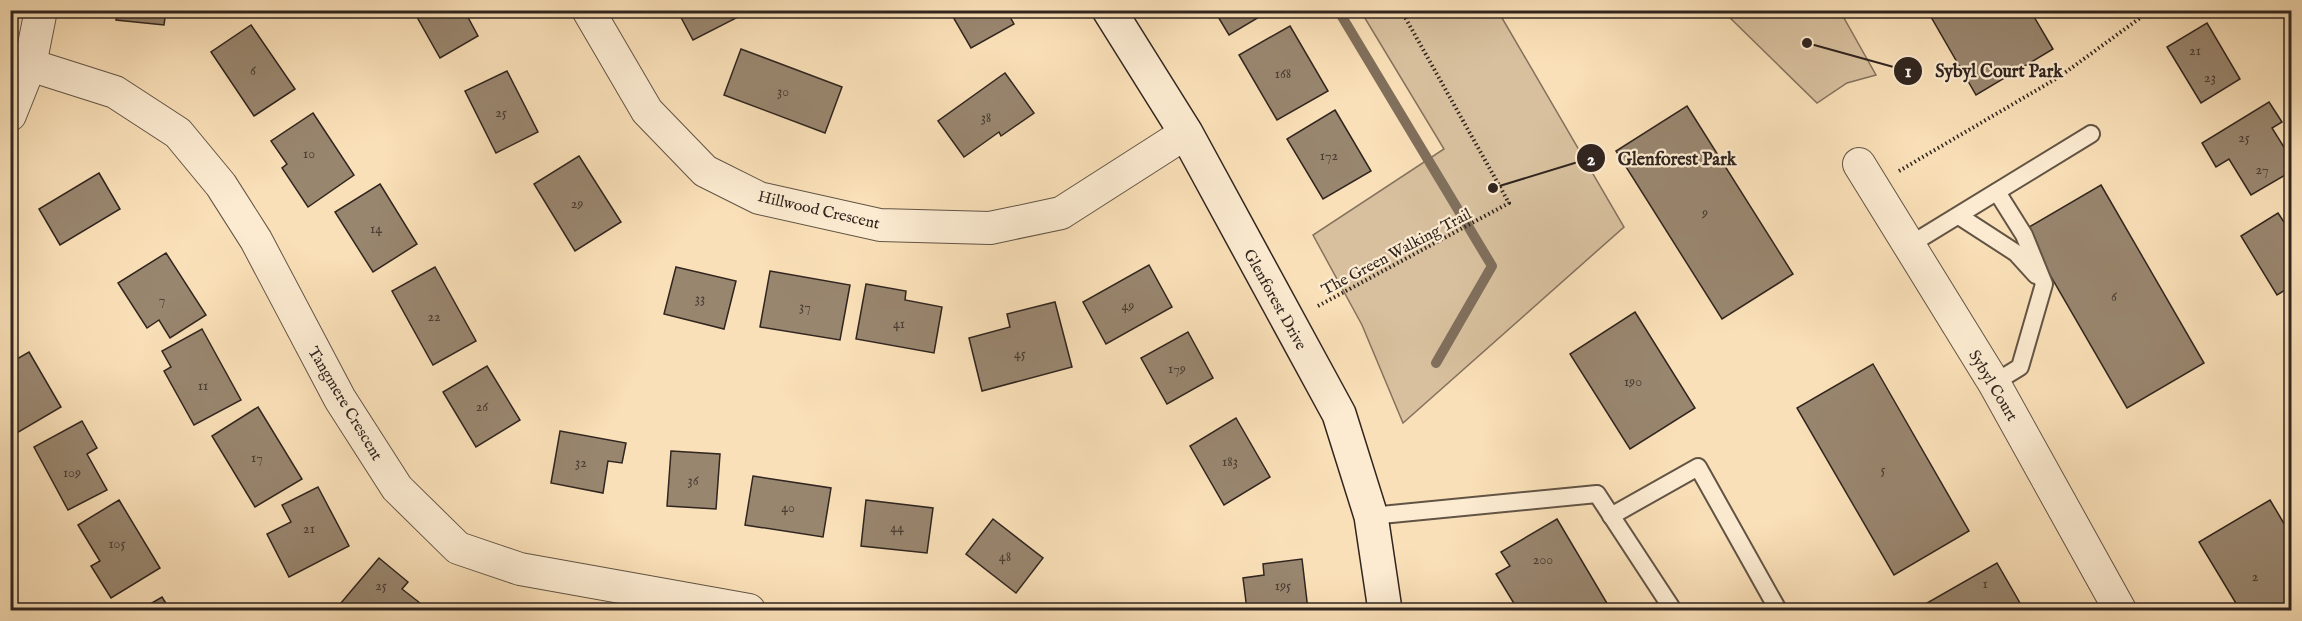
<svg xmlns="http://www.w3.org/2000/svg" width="2302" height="621" viewBox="0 0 2302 621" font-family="'IM FELL English',serif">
<rect width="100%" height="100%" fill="#fae0b8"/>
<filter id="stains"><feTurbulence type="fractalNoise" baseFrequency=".00333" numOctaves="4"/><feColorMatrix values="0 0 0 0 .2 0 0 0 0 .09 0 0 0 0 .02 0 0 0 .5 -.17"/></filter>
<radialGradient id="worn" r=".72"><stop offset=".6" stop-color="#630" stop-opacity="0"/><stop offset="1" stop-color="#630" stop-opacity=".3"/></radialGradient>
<!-- green -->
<g fill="#d8c09e" stroke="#84725e" stroke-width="1.5">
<path d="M 1360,10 L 1498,11 L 1624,227 L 1403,423 L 1362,325 L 1313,235 L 1444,149 Z"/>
<path d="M 1723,11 L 1840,11 L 1876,75 L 1847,83 L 1817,103 Z"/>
</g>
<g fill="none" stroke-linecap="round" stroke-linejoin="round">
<!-- stream -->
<path stroke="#806f5c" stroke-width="10" d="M 1338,10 L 1492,266 L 1436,363"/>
</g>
<!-- building -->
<g fill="#99866f" stroke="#30251f" stroke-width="1.5">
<path d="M 117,10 L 166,10 L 164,25 L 116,20 Z"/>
<path d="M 413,10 L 464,10 L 478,36 L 440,58 Z"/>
<path d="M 677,10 L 742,10 L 744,14 L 693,40 Z"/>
<path d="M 949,10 L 1006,10 L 1014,24 L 971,48 Z"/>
<path d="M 1214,10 L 1271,10 L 1229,35 Z"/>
<path d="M 1927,10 L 2030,10 L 2053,49 L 1976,95 Z"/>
<path d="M 2207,23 L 2240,79 L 2201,103 L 2167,47 Z"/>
<path d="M 251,25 L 295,89 L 254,116 L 211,52 Z"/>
<path d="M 1290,26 L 1328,91 L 1277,120 L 1239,55 Z"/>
<path d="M 741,49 L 842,87 L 825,133 L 724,95 Z"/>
<path d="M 507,71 L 538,132 L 496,153 L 465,91 Z"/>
<path d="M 1005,73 L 1034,113 L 1001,136 L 999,132 L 964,157 L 938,121 Z"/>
<path d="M 2269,102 L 2282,122 L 2272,128 L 2292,160 L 2292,171 L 2251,195 L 2229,159 L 2216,167 L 2202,143 Z"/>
<path d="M 1687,106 L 1793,274 L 1722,319 L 1616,151 Z"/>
<path d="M 1335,110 L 1371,171 L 1323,199 L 1287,139 Z"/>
<path d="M 313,113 L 354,175 L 308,207 L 282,168 L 287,164 L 271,141 Z"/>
<path d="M 579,156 L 621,222 L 575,251 L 534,184 Z"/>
<path d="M 99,173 L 120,209 L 60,245 L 39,209 Z"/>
<path d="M 380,184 L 417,244 L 373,272 L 335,212 Z"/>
<path d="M 2101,185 L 2204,363 L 2127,408 L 2024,230 Z"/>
<path d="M 2278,213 L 2292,234 L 2292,286 L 2277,295 L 2241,236 Z"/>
<path d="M 166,253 L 206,315 L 170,338 L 159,320 L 147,328 L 118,283 Z"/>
<path d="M 1149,265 L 1172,307 L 1106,344 L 1083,302 Z"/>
<path d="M 435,267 L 476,341 L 433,365 L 392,291 Z"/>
<path d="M 676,267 L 736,281 L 724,329 L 664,314 Z"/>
<path d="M 770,271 L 850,285 L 840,340 L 760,327 Z"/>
<path d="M 866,284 L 906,291 L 905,300 L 942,307 L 934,353 L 856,339 Z"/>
<path d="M 1055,302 L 1072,367 L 982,391 L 969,338 L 1010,327 L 1007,314 Z"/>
<path d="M 1635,312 L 1695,408 L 1630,449 L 1570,354 Z"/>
<path d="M 202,329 L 241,400 L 194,425 L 164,371 L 171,367 L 162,351 Z"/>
<path d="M 1188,332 L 1213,378 L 1167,404 L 1141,358 Z"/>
<path d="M 29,352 L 61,407 L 10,437 L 10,363 Z"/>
<path d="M 1873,364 L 1969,531 L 1894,575 L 1797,408 Z"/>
<path d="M 487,366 L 520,420 L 476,447 L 443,392 Z"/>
<path d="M 258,407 L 302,479 L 255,507 L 212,436 Z"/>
<path d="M 1236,418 L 1270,477 L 1224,505 L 1190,446 Z"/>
<path d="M 82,421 L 97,448 L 87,454 L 107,490 L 68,510 L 34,447 Z"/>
<path d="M 560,431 L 626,443 L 622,463 L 608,461 L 603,493 L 551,483 Z"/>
<path d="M 671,451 L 720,454 L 716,509 L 667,506 Z"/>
<path d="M 753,476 L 831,488 L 823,537 L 745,525 Z"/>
<path d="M 318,487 L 349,546 L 289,577 L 267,534 L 291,522 L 282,505 Z"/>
<path d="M 119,500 L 160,568 L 111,598 L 91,566 L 100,561 L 78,525 Z"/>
<path d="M 866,500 L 933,508 L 927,553 L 861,546 Z"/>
<path d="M 2270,500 L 2292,537 L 2292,610 L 2240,610 L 2199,542 Z"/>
<path d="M 993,519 L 1043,558 L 1016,593 L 966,554 Z"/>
<path d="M 1557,519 L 1611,610 L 1518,610 L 1496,574 L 1510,566 L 1501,552 Z"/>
<path d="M 379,558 L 408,582 L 402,589 L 420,603 L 414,610 L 335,610 Z"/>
<path d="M 1302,559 L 1308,610 L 1247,610 L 1243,578 L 1264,575 L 1263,564 Z"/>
<path d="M 1997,563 L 2024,610 L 1931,610 L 1927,603 Z"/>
<path d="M 162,597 L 170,610 L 140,610 Z"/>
</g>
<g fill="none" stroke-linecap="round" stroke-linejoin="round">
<defs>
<g id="lane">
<path d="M 1959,216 L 2016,253 L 2036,275"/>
<path d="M 1908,246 L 2091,134"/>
<path d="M 1994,383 L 2020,367 L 2044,284 L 2024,235 L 1997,192"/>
<path d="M 1371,516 L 1597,494 L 1673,610"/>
<path d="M 1611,516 L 1698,467 L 1777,608"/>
</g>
<g id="street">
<path d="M 588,10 L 647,111 L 705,171 L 759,198 L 880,225 L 990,228 L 1061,213 L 1186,133"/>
<path d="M 30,65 L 115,92 L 178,133 L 221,185 L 256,240 L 340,399 L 397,488 L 458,548 L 520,569 L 749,610"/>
<path d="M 10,115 L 30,65 L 41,10"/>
<path d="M 1859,164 L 1994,383 L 2120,610"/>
</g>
<path id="secondary" d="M 1109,10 L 1186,133 L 1339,414 L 1371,516 L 1385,610"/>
</defs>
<!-- lane casing -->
<use href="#lane" stroke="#625445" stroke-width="20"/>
<!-- street casing -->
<use href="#street" stroke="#625445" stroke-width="34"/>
<!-- secondary casing -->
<use href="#secondary" stroke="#30251f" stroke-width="36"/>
<!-- path -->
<g stroke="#30251f" stroke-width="4" stroke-dasharray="1.5 3" stroke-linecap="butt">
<path d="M 1899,171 L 2059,77 L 2151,10"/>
<path d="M 1318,306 L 1509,203 L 1401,10"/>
</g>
<!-- lane -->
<use href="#lane" stroke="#fcebd1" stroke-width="16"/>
<!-- street -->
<use href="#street" stroke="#fcebd1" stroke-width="32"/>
<!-- secondary -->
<use href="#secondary" stroke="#fcebd1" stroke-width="33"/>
</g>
<g text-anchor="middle" stroke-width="4.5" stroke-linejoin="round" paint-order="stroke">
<!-- number labels -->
<g font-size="14" fill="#4a3d33">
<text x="2195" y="55">21</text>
<text x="253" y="75">6</text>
<text x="1283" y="78">168</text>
<text x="2210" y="82">23</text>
<text x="783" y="96">30</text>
<text x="501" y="117">25</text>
<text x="986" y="122">38</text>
<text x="2244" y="142">25</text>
<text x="309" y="158">10</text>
<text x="1329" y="160">172</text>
<text x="2262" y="174">27</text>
<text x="577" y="208">29</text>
<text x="1705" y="217">9</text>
<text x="376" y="233">14</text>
<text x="2114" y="301">6</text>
<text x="700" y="303">33</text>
<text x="162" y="304">7</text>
<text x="1128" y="310">49</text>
<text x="805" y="311">37</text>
<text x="434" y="321">22</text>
<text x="899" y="328">41</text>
<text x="1020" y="358">45</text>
<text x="1177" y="373">179</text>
<text x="1633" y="386">190</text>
<text x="203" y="390">11</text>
<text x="482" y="411">26</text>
<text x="257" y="462">17</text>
<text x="1230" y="466">183</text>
<text x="581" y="467">32</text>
<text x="1883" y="474">5</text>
<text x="72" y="477">109</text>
<text x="693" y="485">36</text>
<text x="788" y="512">40</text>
<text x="897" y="532">44</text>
<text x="309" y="533">21</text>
<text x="117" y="548">105</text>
<text x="1005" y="561">48</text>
<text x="1543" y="564">200</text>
<text x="2255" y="581">2</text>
<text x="1985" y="588">1</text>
<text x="381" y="590">25</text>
<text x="1283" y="590">195</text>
</g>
<!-- street labels -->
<g font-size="16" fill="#30251f" stroke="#fcebd1">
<text transform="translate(819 209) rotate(13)" y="6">Hillwood Crescent</text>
<text transform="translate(1396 251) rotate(-28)" y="6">The Green Walking Trail</text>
<text transform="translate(1276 299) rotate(61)" y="6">Glenforest Drive</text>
<text transform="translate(1994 385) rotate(59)" y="6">Sybyl Court</text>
<text transform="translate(346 403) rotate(59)" y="6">Tangmere Crescent</text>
</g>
</g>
<!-- callouts -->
<path fill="none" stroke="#30251f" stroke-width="2" d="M1807 43L1908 71M1493 188L1591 158"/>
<g fill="#30251f" stroke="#fcebd1" stroke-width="2">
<circle cx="1807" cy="43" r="6"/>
<circle cx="1493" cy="188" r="6"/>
<circle cx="1908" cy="71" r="15"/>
<circle cx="1591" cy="158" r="15"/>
</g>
<g font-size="18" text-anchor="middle" font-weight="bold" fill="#fff">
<text x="1908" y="77">1</text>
<text x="1591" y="165">2</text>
</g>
<g font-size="18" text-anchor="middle" font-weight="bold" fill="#30251f" stroke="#fcebd1" stroke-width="4.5" stroke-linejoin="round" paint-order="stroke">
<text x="1999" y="77">Sybyl Court Park</text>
<text x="1677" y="165">Glenforest Park</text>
</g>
<!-- margin -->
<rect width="2302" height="621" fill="none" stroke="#fae0b8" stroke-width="36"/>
<rect x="12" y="12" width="2278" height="597" fill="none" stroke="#30251f" stroke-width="3"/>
<rect x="18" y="18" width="2266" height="585" fill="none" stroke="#30251f" stroke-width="1.5"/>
<rect width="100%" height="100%" filter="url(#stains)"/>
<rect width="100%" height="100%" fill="url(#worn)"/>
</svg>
